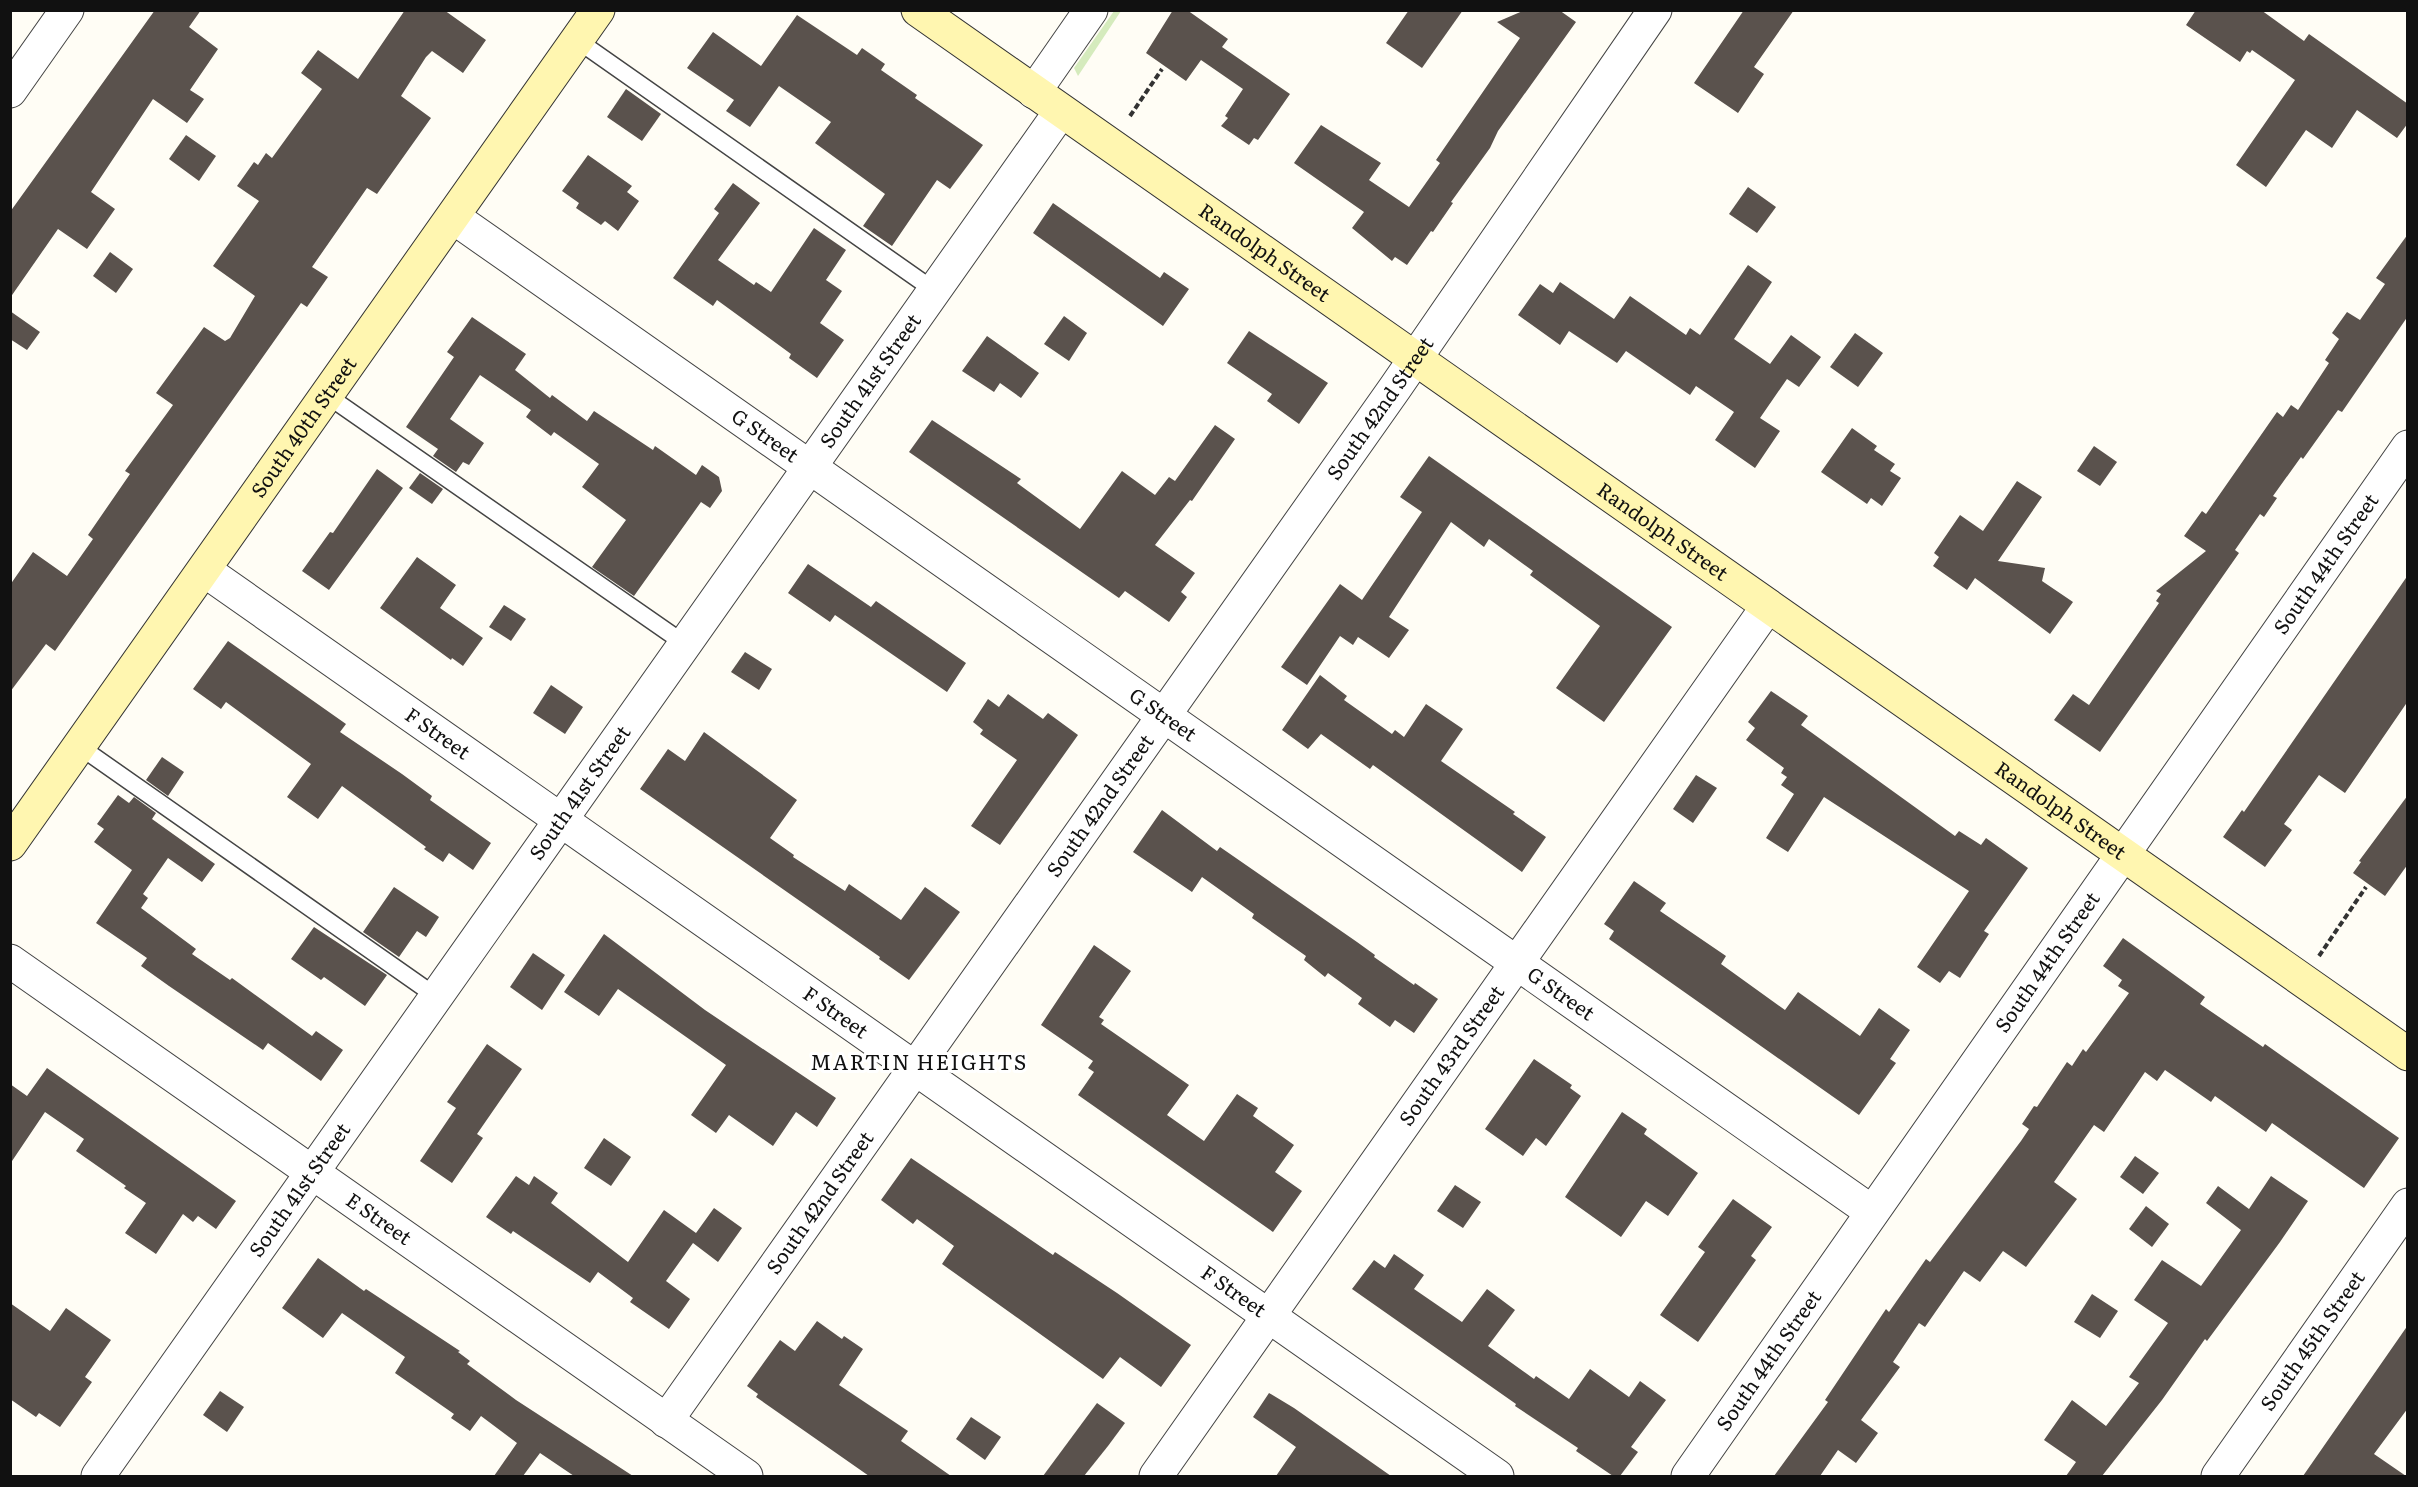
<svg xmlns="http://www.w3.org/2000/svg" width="2418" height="1487" viewBox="0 0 2418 1487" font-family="Literata,serif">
<rect width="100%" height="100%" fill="#fffdf5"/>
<!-- green -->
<path fill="#d5ebbd" d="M 1114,11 L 1121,11 L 1078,76 L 1074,68 Z"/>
<!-- building -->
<g fill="#5a524d">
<path d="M 155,10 L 201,10 L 189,27 L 218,49 L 190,90 L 204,99 L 187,123 L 153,99 L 91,192 L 115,209 L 87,249 L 58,229 L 10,298 L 10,212 Z"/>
<path d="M 405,10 L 444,10 L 486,40 L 463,73 L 432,51 L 426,57 L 401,96 L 431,118 L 377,194 L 367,188 L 312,267 L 328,277 L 307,307 L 301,303 L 55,651 L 46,644 L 10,692 L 10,585 L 33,552 L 67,576 L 93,539 L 88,535 L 130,474 L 125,471 L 173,405 L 156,393 L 204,327 L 225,341 L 230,338 L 255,296 L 213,266 L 259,201 L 237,186 L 254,162 L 258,165 L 266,153 L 272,158 L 322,89 L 301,73 L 318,50 L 358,79 Z"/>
<path d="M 1173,10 L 1187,10 L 1228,39 L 1222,47 L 1290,94 L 1258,140 L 1254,138 L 1249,145 L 1221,126 L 1228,118 L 1225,116 L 1243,89 L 1201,60 L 1186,81 L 1146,53 Z"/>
<path d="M 1409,10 L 1463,10 L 1422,68 L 1386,43 Z"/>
<path d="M 1525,10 L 1559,10 L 1576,22 L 1498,131 L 1490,148 L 1451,202 L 1453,203 L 1433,232 L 1431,231 L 1407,265 L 1395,257 L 1392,261 L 1352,228 L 1364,212 L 1294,163 L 1321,125 L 1381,163 L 1369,180 L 1409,207 L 1440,163 L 1436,160 L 1520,38 L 1497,22 Z"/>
<path d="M 1744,10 L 1794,10 L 1754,67 L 1764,74 L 1738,113 L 1694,83 Z"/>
<path d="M 2196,10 L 2261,10 L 2304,41 L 2309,34 L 2408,104 L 2408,123 L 2397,138 L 2357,110 L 2332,148 L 2306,130 L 2266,187 L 2236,165 L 2295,80 L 2252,50 L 2250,53 L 2247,51 L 2240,62 L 2205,38 L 2186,25 Z"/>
<path d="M 797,15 L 857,55 L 862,48 L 885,64 L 881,70 L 917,95 L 915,98 L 983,145 L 950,189 L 937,180 L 892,246 L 863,226 L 885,194 L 815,143 L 831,122 L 779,86 L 750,127 L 726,111 L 734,100 L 687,68 L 713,32 L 761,66 Z"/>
<path d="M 626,89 L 661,114 L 642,141 L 607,117 Z"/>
<path d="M 186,135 L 216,156 L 199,181 L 169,159 Z"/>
<path d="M 588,155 L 632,186 L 627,192 L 639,201 L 618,231 L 605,221 L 601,225 L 576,208 L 579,203 L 562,191 Z"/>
<path d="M 733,183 L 760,203 L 718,260 L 754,285 L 756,282 L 771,292 L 814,228 L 846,250 L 826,280 L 842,291 L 820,323 L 844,340 L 817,378 L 789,358 L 791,354 L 717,300 L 713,306 L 673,278 L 719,213 L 714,209 Z"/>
<path d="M 1748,187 L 1776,207 L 1757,233 L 1729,214 Z"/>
<path d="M 1053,203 L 1160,278 L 1164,272 L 1189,289 L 1163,326 L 1033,233 Z"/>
<path d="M 2408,234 L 2408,316 L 2342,412 L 2338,410 L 2303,459 L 2301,457 L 2273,496 L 2277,498 L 2264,517 L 2260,514 L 2235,550 L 2239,553 L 2100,752 L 2054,720 L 2073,694 L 2089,705 L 2159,603 L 2156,601 L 2161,594 L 2156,591 L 2206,551 L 2184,536 L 2202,511 L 2206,514 L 2277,412 L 2283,417 L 2291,405 L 2298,410 L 2329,363 L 2325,360 L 2339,339 L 2332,333 L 2347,312 L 2360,320 L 2385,284 L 2376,278 Z"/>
<path d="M 110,252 L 133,269 L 116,293 L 93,276 Z"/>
<path d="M 1748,265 L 1772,282 L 1734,339 L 1770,364 L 1791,335 L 1821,357 L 1799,387 L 1787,379 L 1760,418 L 1780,431 L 1755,468 L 1715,440 L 1734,412 L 1696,386 L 1690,395 L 1626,351 L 1617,363 L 1569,331 L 1560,345 L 1518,315 L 1540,284 L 1553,293 L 1560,282 L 1614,319 L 1630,296 L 1686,335 L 1690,328 L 1700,335 Z"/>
<path d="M 10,311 L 40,332 L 27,350 L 10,339 Z"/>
<path d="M 1064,316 L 1087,333 L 1069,361 L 1044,344 Z"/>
<path d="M 472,317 L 526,354 L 515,370 L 550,398 L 552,395 L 587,421 L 594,411 L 653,450 L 655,446 L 696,475 L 702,465 L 719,477 L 722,491 L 710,508 L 701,502 L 634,596 L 592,567 L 626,520 L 582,487 L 599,464 L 554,432 L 551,436 L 526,417 L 531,410 L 480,375 L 450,419 L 484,443 L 469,465 L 463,462 L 456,472 L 433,456 L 438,449 L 406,427 L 454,357 L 447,352 Z"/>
<path d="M 1249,331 L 1328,383 L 1299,424 L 1267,401 L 1272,394 L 1227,363 Z"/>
<path d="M 1855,333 L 1883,353 L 1858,387 L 1830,367 Z"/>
<path d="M 987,336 L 1039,373 L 1021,398 L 1000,383 L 994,392 L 962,371 Z"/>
<path d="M 932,420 L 1021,479 L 1017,483 L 1080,529 L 1122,471 L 1155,495 L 1169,477 L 1175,481 L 1215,425 L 1235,439 L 1192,501 L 1190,500 L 1155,545 L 1195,573 L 1181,592 L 1187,597 L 1169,622 L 1125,591 L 1119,598 L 909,452 Z"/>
<path d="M 1852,428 L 1877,446 L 1874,450 L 1895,464 L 1890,471 L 1901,478 L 1882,506 L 1871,498 L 1867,504 L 1821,472 Z"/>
<path d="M 2094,446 L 2117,462 L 2100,486 L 2077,471 Z"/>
<path d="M 1429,456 L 1672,627 L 1604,722 L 1556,688 L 1600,626 L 1530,575 L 1533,571 L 1489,539 L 1484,547 L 1451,522 L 1389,617 L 1409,630 L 1389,658 L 1358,637 L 1353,645 L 1340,636 L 1307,685 L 1281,667 L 1340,584 L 1362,600 L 1422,512 L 1400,497 Z"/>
<path d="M 377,469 L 403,488 L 329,590 L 302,571 L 330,532 L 333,533 Z"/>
<path d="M 420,473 L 443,489 L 432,504 L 409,488 Z"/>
<path d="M 2017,481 L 2042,497 L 1998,561 L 2045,568 L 2042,581 L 2073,602 L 2050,634 L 1975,578 L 1967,590 L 1933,566 L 1939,557 L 1934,553 L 1960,515 L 1983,531 Z"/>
<path d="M 417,557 L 456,585 L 440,608 L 483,638 L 463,666 L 452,658 L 451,660 L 380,608 Z"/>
<path d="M 808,564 L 871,607 L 876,601 L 966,663 L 947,692 L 835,615 L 830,622 L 788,593 Z"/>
<path d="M 2408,575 L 2408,701 L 2345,793 L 2319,775 L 2284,824 L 2292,830 L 2265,867 L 2223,837 L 2242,810 L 2244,812 Z"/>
<path d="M 504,605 L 526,619 L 511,641 L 489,627 Z"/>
<path d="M 228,641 L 346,724 L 340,732 L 402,774 L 432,796 L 430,800 L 491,843 L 473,870 L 449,853 L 443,862 L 424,849 L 426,847 L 342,786 L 318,819 L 287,797 L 311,764 L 226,702 L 221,709 L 193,689 Z"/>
<path d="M 745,652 L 772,669 L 759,690 L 731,672 Z"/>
<path d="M 1320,675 L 1347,696 L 1344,700 L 1392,734 L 1395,730 L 1404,737 L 1426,704 L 1463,729 L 1441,761 L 1515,812 L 1513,814 L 1546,837 L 1522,872 L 1373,765 L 1370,769 L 1321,734 L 1308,749 L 1282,730 Z"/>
<path d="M 551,685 L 583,707 L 565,734 L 533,713 Z"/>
<path d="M 1771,691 L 1808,716 L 1801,725 L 1955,836 L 1959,831 L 1981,845 L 1986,838 L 2028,868 L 1984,931 L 1989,934 L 1960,978 L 1949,971 L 1940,983 L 1917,967 L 1969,891 L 1824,797 L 1788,852 L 1766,838 L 1794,794 L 1781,785 L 1787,777 L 1781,773 L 1784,768 L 1746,740 L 1755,728 L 1748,722 Z"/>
<path d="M 1008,694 L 1043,719 L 1048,713 L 1078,735 L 1000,845 L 971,826 L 1017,760 L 980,734 L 983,730 L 973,722 L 988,699 L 999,707 Z"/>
<path d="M 704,732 L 797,800 L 770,838 L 794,855 L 793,857 L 845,891 L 849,884 L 901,920 L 925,887 L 960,912 L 909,980 L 879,959 L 880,957 L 640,789 L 668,749 L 685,761 Z"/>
<path d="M 162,757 L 184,772 L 168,796 L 146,780 Z"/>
<path d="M 1696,775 L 1717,788 L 1693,823 L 1673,809 Z"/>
<path d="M 118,795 L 129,803 L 134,797 L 156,813 L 152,819 L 215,864 L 202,882 L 168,858 L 143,894 L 148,898 L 141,908 L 196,949 L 192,954 L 230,980 L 232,978 L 312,1036 L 316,1031 L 343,1050 L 321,1081 L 268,1043 L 263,1050 L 169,986 L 141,966 L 147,958 L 96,923 L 132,870 L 94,842 L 104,829 L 97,824 Z"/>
<path d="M 2408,795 L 2408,864 L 2385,896 L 2353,873 L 2361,862 L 2359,861 Z"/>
<path d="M 1162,810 L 1217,851 L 1220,847 L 1357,942 L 1375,955 L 1374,957 L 1414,985 L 1415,983 L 1438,999 L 1414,1033 L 1395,1020 L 1390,1027 L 1358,1004 L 1362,998 L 1328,973 L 1325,977 L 1304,960 L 1306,956 L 1252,918 L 1254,914 L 1202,877 L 1192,892 L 1133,852 Z"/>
<path d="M 1634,881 L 1666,903 L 1660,911 L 1726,956 L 1721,964 L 1785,1010 L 1798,992 L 1860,1036 L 1879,1008 L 1910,1030 L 1890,1059 L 1896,1063 L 1859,1115 L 1609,939 L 1614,931 L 1604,924 Z"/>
<path d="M 394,887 L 439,917 L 426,937 L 417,931 L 399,957 L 363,932 Z"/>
<path d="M 314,927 L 387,975 L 365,1006 L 324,977 L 321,980 L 291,959 Z"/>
<path d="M 604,934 L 705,1010 L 836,1098 L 817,1127 L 796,1112 L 773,1146 L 729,1115 L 716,1133 L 691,1115 L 726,1065 L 618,989 L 599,1016 L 564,992 Z"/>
<path d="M 2123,938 L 2205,997 L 2200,1004 L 2263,1047 L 2265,1044 L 2399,1138 L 2364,1188 L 2272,1123 L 2266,1132 L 2215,1096 L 2211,1102 L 2165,1070 L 2157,1081 L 2145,1072 L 2104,1132 L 2094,1125 L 2054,1182 L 2077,1199 L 2026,1267 L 2003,1251 L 1980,1282 L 1964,1271 L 1925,1327 L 1919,1323 L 1893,1362 L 1900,1367 L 1861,1420 L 1878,1433 L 1856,1463 L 1838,1450 L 1820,1476 L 1774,1476 L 1828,1402 L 1825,1400 L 1886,1309 L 1889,1312 L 1926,1259 L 1930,1262 L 2021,1141 L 2029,1129 L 2022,1124 L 2034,1106 L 2037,1107 L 2067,1062 L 2072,1066 L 2083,1049 L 2086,1052 L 2129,993 L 2118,986 L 2122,980 L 2103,966 Z"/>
<path d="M 1094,945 L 1131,971 L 1099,1017 L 1104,1020 L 1101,1024 L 1189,1085 L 1167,1115 L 1204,1141 L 1237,1094 L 1258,1108 L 1253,1116 L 1294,1145 L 1275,1172 L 1302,1191 L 1273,1232 L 1078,1095 L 1094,1072 L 1088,1068 L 1093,1061 L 1041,1025 Z"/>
<path d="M 533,953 L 565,975 L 542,1010 L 510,987 Z"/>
<path d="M 487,1044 L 522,1069 L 477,1134 L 483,1138 L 452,1183 L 420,1161 L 456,1108 L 447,1102 Z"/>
<path d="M 1534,1059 L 1572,1085 L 1570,1088 L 1581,1096 L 1546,1146 L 1536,1138 L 1523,1156 L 1485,1129 Z"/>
<path d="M 47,1068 L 236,1201 L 216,1229 L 198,1216 L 193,1222 L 183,1214 L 156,1254 L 125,1233 L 146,1203 L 124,1188 L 126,1186 L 76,1151 L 84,1139 L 45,1112 L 10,1164 L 10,1084 L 27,1096 Z"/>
<path d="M 1622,1112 L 1647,1129 L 1644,1134 L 1698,1173 L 1668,1216 L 1646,1201 L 1621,1237 L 1565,1197 Z"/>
<path d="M 604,1138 L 631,1157 L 611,1186 L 584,1168 Z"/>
<path d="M 2135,1156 L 2159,1173 L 2143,1194 L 2120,1177 Z"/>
<path d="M 911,1158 L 1053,1255 L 1055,1252 L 1117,1293 L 1191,1345 L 1161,1387 L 1120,1357 L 1103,1379 L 942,1264 L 954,1246 L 917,1219 L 913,1224 L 881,1200 Z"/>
<path d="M 516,1176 L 529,1185 L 534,1176 L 558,1193 L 551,1203 L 628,1262 L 664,1210 L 696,1233 L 714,1208 L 742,1228 L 718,1262 L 693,1243 L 666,1281 L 690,1299 L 669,1329 L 630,1302 L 633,1298 L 598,1272 L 590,1283 L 513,1231 L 511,1234 L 486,1217 Z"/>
<path d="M 2271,1176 L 2308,1201 L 2280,1242 L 2207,1341 L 2205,1339 L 2162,1400 L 2102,1476 L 2066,1476 L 2076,1462 L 2044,1440 L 2072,1400 L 2106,1426 L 2139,1383 L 2129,1377 L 2168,1323 L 2134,1300 L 2162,1260 L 2201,1286 L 2241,1230 L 2206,1203 L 2218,1186 L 2249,1209 Z"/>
<path d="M 1455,1185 L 1481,1202 L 1463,1228 L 1437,1211 Z"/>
<path d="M 1733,1199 L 1772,1227 L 1751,1256 L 1756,1260 L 1698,1342 L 1660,1315 L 1705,1252 L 1698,1247 Z"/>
<path d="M 2146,1206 L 2169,1224 L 2152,1247 L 2129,1229 Z"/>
<path d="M 1394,1254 L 1424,1275 L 1414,1289 L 1462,1322 L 1487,1289 L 1515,1310 L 1488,1346 L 1534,1379 L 1536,1376 L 1569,1399 L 1590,1369 L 1629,1397 L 1640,1381 L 1666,1400 L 1631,1447 L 1638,1452 L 1620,1476 L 1613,1476 L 1576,1451 L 1578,1448 L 1515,1406 L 1516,1404 L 1352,1289 L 1374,1260 L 1385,1268 Z"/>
<path d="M 318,1258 L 364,1291 L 366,1289 L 460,1351 L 458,1352 L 470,1361 L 467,1364 L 516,1400 L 633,1476 L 574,1476 L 540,1453 L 523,1476 L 494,1476 L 517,1443 L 481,1416 L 470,1431 L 451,1418 L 454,1414 L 395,1373 L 405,1357 L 342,1313 L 323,1338 L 282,1308 Z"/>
<path d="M 2092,1294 L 2118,1311 L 2100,1338 L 2074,1322 Z"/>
<path d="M 10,1303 L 50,1331 L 66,1308 L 111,1340 L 85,1377 L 92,1382 L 60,1427 L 39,1413 L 36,1417 L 10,1399 Z"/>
<path d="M 817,1321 L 842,1339 L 844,1336 L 863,1349 L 839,1385 L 908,1431 L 901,1441 L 951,1476 L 869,1476 L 756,1397 L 758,1394 L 747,1386 L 780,1340 L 795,1351 Z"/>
<path d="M 2408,1325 L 2408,1408 L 2374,1454 L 2406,1476 L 2303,1476 Z"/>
<path d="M 220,1391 L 244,1407 L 227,1432 L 203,1415 Z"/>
<path d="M 1269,1393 L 1294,1408 L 1391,1476 L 1276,1476 L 1296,1447 L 1253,1417 Z"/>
<path d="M 1097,1403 L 1125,1423 L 1108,1446 L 1084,1476 L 1043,1476 Z"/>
<path d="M 971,1417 L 1001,1437 L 985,1460 L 956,1439 Z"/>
</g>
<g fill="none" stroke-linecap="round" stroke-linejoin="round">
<defs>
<g id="lane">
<path d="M 577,40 L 935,291"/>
<path d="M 328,396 L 685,644"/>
<path d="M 79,746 L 437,997"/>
</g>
<g id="street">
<path d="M 10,91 L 67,10"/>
<path d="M 1034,92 L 1091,10"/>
<path id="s1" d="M 453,217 L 1872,1212"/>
<path id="s2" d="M 204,570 L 1497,1476"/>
<path id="s3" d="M 10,961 L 746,1476"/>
<path id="s4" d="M 666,1421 L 1395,388 L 1655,10"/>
<path id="s5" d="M 98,1476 L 1061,111"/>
<path id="s6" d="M 1156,1476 L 1768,606"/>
<path id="s7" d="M 1688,1476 L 2408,447"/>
<path id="s8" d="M 2218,1476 L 2408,1205"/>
</g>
<g id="secondary">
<path id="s9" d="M 918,10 L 2408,1054"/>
<path id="s10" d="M 10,844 L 598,10"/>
</g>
</defs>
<!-- lane casing -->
<use href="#lane" stroke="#444" stroke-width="19"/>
<!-- street casing -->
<use href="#street" stroke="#444" stroke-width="35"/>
<!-- secondary casing -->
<use href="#secondary" stroke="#333" stroke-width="35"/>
<!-- path -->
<g stroke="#333" stroke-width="4" stroke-dasharray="6 3" stroke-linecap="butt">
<path d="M 1130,116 L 1162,69"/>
<path d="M 2319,956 L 2366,887"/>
</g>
<!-- lane -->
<use href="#lane" stroke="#fff" stroke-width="16"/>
<!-- street -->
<use href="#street" stroke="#fff" stroke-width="33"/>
<!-- secondary -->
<use href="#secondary" stroke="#fff6b0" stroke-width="33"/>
</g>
<g text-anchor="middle" stroke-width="6" stroke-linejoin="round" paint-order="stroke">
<!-- street labels -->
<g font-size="20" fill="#111" stroke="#fff">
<text dy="7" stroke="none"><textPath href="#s9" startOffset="423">Randolph Street</textPath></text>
<text dy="7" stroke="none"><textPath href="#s5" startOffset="1340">South 41st Street</textPath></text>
<text dy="7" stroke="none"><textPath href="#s4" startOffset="1239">South 42nd Street</textPath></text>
<text dy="7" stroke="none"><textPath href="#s10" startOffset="510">South 40th Street</textPath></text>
<text dy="7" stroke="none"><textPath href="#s1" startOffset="381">G Street</textPath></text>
<text dy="7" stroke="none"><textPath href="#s9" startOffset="909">Randolph Street</textPath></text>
<text dy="7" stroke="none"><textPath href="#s7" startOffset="1113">South 44th Street</textPath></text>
<text dy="7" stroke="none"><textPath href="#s1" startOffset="867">G Street</textPath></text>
<text dy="7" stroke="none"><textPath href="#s2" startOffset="285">F Street</textPath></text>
<text dy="7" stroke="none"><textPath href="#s5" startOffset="836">South 41st Street</textPath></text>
<text dy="7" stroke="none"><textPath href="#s4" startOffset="753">South 42nd Street</textPath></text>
<text dy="7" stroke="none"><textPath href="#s9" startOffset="1395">Randolph Street</textPath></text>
<text dy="7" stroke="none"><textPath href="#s7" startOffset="627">South 44th Street</textPath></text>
<text dy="7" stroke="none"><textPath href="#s1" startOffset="1353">G Street</textPath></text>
<text dy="7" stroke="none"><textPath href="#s2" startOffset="771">F Street</textPath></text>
<text dy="7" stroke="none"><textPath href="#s6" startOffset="514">South 43rd Street</textPath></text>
<text dy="7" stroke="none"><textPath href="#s5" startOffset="350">South 41st Street</textPath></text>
<text dy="7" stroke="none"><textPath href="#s4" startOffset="267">South 42nd Street</textPath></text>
<text dy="7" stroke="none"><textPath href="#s3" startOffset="450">E Street</textPath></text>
<text dy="7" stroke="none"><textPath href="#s2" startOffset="1257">F Street</textPath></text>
<text dy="7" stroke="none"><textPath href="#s8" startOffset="165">South 45th Street</textPath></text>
<text dy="7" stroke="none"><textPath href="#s7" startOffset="141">South 44th Street</textPath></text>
</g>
<!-- neighbourhood labels -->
<g font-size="21" letter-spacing="1.5" fill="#111" stroke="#fff">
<text x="919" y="1070">MARTIN HEIGHTS</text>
</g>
</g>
<!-- border -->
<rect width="2418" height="1487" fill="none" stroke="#111111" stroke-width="24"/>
</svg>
